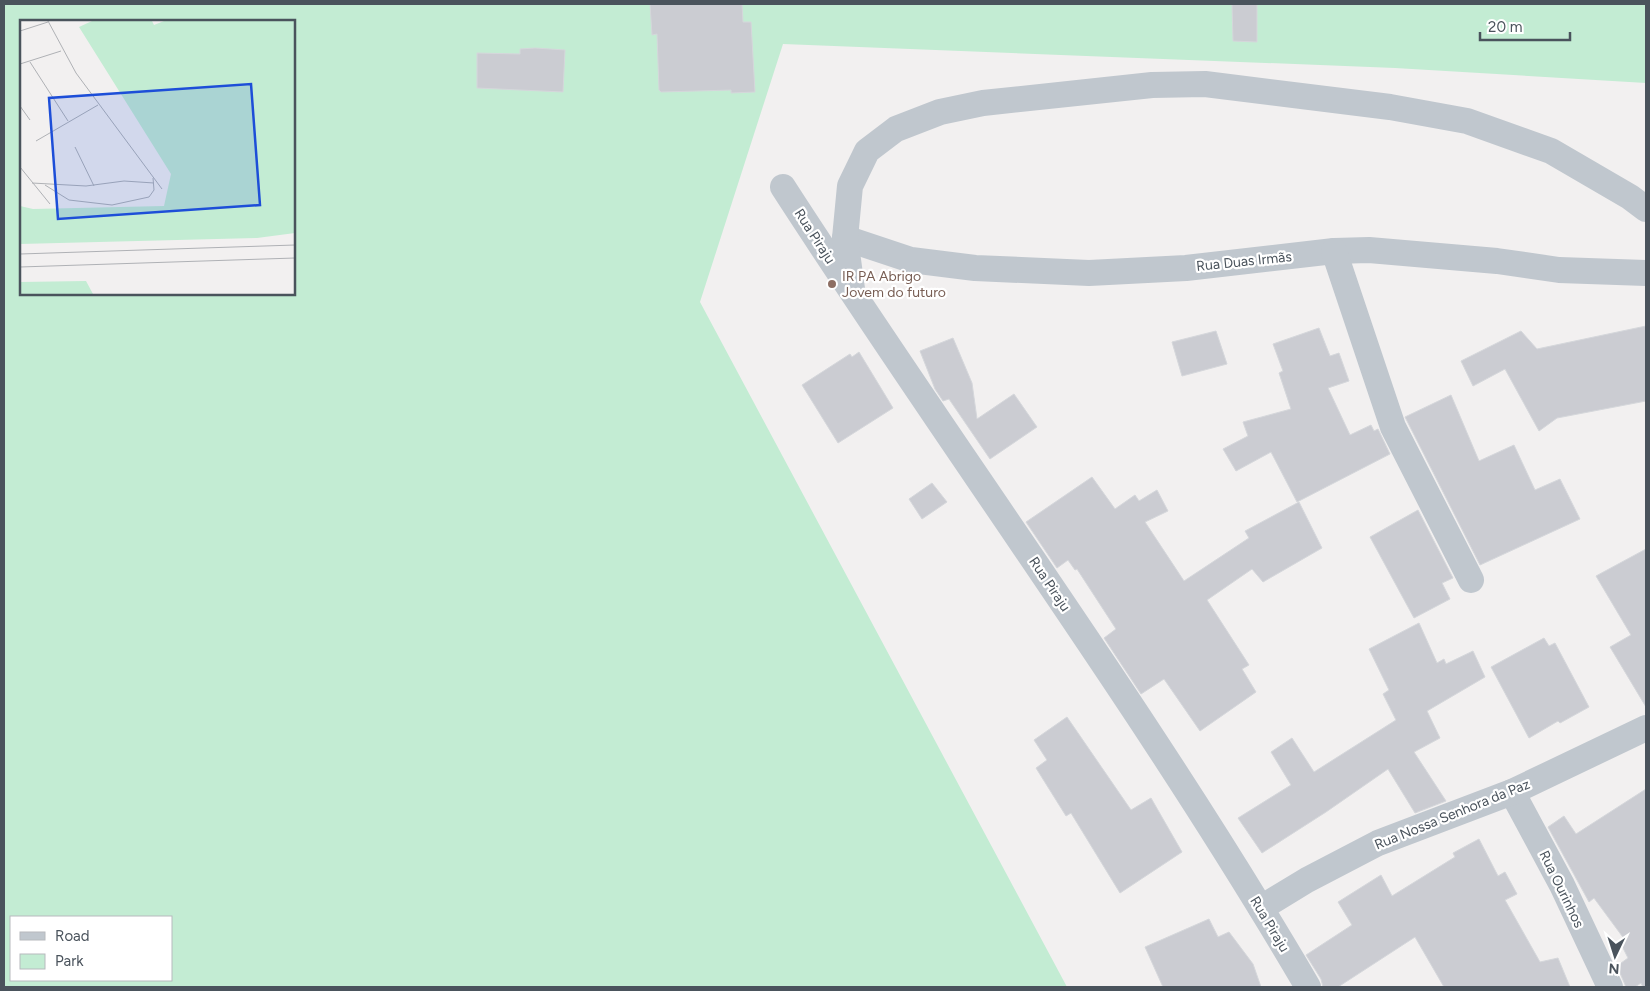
<svg xmlns="http://www.w3.org/2000/svg" width="1650" height="991" viewBox="0 0 1650 991" font-family="Figtree,sans-serif">
<rect width="100%" height="100%" fill="#f2f0f0"/>
<!-- green -->
<path fill="#c3ecd3" fill-rule="evenodd" d="M 4,4 L 1646,4 L 1646,83 L 1395,68 L 783,44 L 700,302 L 1067,987 L 4,987 ZM 21,21 L 294,21 L 294,294 L 21,294 ZM 11,917 L 171,917 L 171,980 L 11,980 Z"/>
<!-- building -->
<g fill="#cbccd2" stroke="#d5d7db">
<path d="M 650,4 L 742,4 L 743,22 L 751,22 L 755,92 L 731,93 L 731,90 L 661,92 L 659,90 L 657,34 L 652,35 Z"/>
<path d="M 1232,4 L 1257,4 L 1257,42 L 1233,41 Z"/>
<path d="M 535,48 L 565,50 L 563,92 L 477,88 L 477,53 L 520,54 L 520,49 Z"/>
<path d="M 1646,326 L 1646,401 L 1557,418 L 1539,431 L 1505,369 L 1473,386 L 1461,361 L 1521,331 L 1537,349 Z"/>
<path d="M 1319,328 L 1330,356 L 1339,353 L 1349,381 L 1328,388 L 1350,435 L 1371,425 L 1374,431 L 1378,429 L 1390,454 L 1297,502 L 1271,452 L 1236,471 L 1223,449 L 1248,436 L 1243,422 L 1291,409 L 1279,373 L 1283,371 L 1273,344 Z"/>
<path d="M 1216,331 L 1227,364 L 1182,376 L 1172,342 Z"/>
<path d="M 953,338 L 972,383 L 977,419 L 1014,394 L 1037,427 L 990,459 L 949,399 L 943,401 L 935,389 L 920,351 Z"/>
<path d="M 859,352 L 893,408 L 838,443 L 802,385 L 850,354 L 852,357 Z"/>
<path d="M 1451,395 L 1479,461 L 1514,445 L 1535,490 L 1560,479 L 1580,519 L 1480,565 L 1405,417 Z"/>
<path d="M 1092,477 L 1115,509 L 1135,495 L 1139,501 L 1157,490 L 1168,511 L 1145,522 L 1184,581 L 1249,538 L 1245,531 L 1299,502 L 1322,548 L 1263,582 L 1252,569 L 1207,600 L 1249,665 L 1242,669 L 1256,692 L 1200,731 L 1164,679 L 1141,694 L 1104,638 L 1116,629 L 1077,569 L 1075,570 L 1068,560 L 1057,568 L 1026,522 Z"/>
<path d="M 932,483 L 947,502 L 922,519 L 909,499 Z"/>
<path d="M 1418,510 L 1453,578 L 1442,583 L 1450,599 L 1414,618 L 1370,537 Z"/>
<path d="M 1646,549 L 1646,707 L 1610,647 L 1631,635 L 1596,576 Z"/>
<path d="M 1419,623 L 1437,663 L 1444,659 L 1446,664 L 1473,651 L 1485,677 L 1427,711 L 1440,738 L 1414,752 L 1446,801 L 1415,813 L 1388,769 L 1326,812 L 1262,853 L 1238,818 L 1291,785 L 1271,752 L 1292,738 L 1314,772 L 1396,720 L 1383,694 L 1389,690 L 1369,649 Z"/>
<path d="M 1544,638 L 1549,646 L 1555,643 L 1589,707 L 1560,723 L 1558,721 L 1529,738 L 1491,667 Z"/>
<path d="M 1067,717 L 1131,810 L 1151,798 L 1182,852 L 1120,893 L 1071,813 L 1066,816 L 1036,768 L 1047,760 L 1034,740 Z"/>
<path d="M 1646,789 L 1646,987 L 1643,987 L 1641,983 L 1635,987 L 1626,987 L 1617,966 L 1628,958 L 1621,944 L 1625,940 L 1594,898 L 1589,902 L 1548,827 L 1564,816 L 1576,834 Z"/>
<path d="M 1479,839 L 1498,876 L 1505,872 L 1517,894 L 1505,900 L 1540,962 L 1558,958 L 1570,987 L 1444,987 L 1415,937 L 1338,987 L 1323,987 L 1321,979 L 1306,955 L 1352,925 L 1338,902 L 1381,875 L 1392,896 L 1455,857 L 1453,853 Z"/>
<path d="M 1209,919 L 1218,937 L 1229,932 L 1253,964 L 1261,987 L 1163,987 L 1145,947 Z"/>
</g>
<g fill="none" stroke-linecap="round" stroke-linejoin="round">
<!-- minor -->
<g stroke="#c0c7ce" stroke-width="26">
<path d="M 783,187 C 956,455 1147,712 1308,987"/>
<path d="M 845,238 L 911,260 L 975,268 L 1089,273 L 1186,268 L 1334,251 L 1369,250 L 1497,261 L 1559,270 L 1646,273"/>
<path d="M 1334,251 L 1393,427 L 1471,580"/>
<path d="M 852,289 L 845,238 L 850,186 L 867,151 L 896,129 L 940,112 L 983,103 L 1152,85 L 1205,84 L 1390,107 L 1467,121 L 1551,151 L 1630,197 L 1646,209"/>
<path d="M 1512,792 L 1562,885 L 1610,987"/>
<path d="M 1261,908 L 1307,880 L 1378,843 L 1512,792 L 1646,728"/>
</g>
</g>
<!-- markers -->
<circle fill="#8d6e63" stroke="#fff" stroke-width="2" cx="832" cy="284" r="5"/>
<g text-anchor="middle" stroke-width="4.5" stroke-linejoin="round" paint-order="stroke">
<!-- street labels -->
<g font-size="14" fill="#4a535c" stroke="#fff">
<text transform="translate(815 236) rotate(57)" y="5">Rua Piraju</text>
<text transform="translate(1244 261) rotate(-6)" y="5">Rua Duas Irmãs</text>
<text transform="translate(1050 584) rotate(56)" y="5">Rua Piraju</text>
<text transform="translate(1452 814) rotate(-22)" y="5">Rua Nossa Senhora da Paz</text>
<text transform="translate(1562 889) rotate(64)" y="5">Rua Ourinhos</text>
<text transform="translate(1270 924) rotate(59)" y="5">Rua Piraju</text>
</g>
<!-- education labels -->
<g font-size="14" fill="#785e54" stroke="#fff" text-anchor="start">
<text x="842" y="281">IR PA Abrigo<tspan x="842" dy="16">Jovem do futuro</tspan></text>
</g>
</g>
<!-- overview -->
<g transform="translate(20 20)">
<rect width="275" height="275" fill="#f2f0f0"/>
<path d="M 72,1 L 132,1 L 134,5 L 144,1 L 275,1 L 275,213 L 237,218 L 0,224 L 0,186 L 13,189 L 144,186 L 151,154 L 59,7 ZM 66,261 L 73,274 L 0,274 L 0,262 Z" fill="#c3ecd3"/>
<path fill="none" stroke="#afb1b5" stroke-width="1" d="M 28,1 L 56,53 L 142,169M 0,11 L 28,2M 10,42 L 48,101M 0,44 L 41,31M 0,86 L 10,100M 16,121 L 78,85M 55,127 L 74,166M 0,147 L 30,184M 12,163 L 66,166 L 104,161 L 134,163M 25,165 L 49,180 L 92,185 L 129,177 L 134,170 L 133,158M 0,234 L 275,225M 0,247 L 275,238"/>
<path fill="#1d4ed8" fill-opacity="0.15" stroke="#1d4ed8" stroke-width="2.5" d="M 231,64 L 240,185 L 38,199 L 29,78 Z"/>
<rect width="275" height="275" fill="none" stroke="#4a535c" stroke-width="2.5"/>
</g>
<!-- border -->
<rect width="1650" height="991" fill="none" stroke="#4a535c" stroke-width="10"/>
<!-- legend -->
<rect x="10" y="916" width="162" height="65" fill="#ffffff" stroke="#b7babe"/>
<rect x="20" y="932" width="25" height="8" fill="#c0c7ce" stroke="#b7babe"/>
<text x="55" y="941" font-size="15" fill="#4a535c">Road</text>
<rect x="20" y="954" width="25" height="15" fill="#c3ecd3" stroke="#b7babe"/>
<text x="55" y="966" font-size="15" fill="#4a535c">Park</text>
<!-- north arrow -->
<g transform="translate(1615 956) rotate(184)" stroke="#ffffff" stroke-width="4" paint-order="stroke">
<path d="M0-4L9 19L0 12L-9 19Z" fill="#4a535c"/>
<text y="-8" font-size="14" font-weight="bold" text-anchor="middle" fill="#4a535c">N</text>
</g>
<!-- scale -->
<path d="M1480 32v8h90v-8" fill="none" stroke="#4a535c" stroke-width="2.5"/>
<text x="1488" y="32" font-size="15" fill="#4a535c" stroke="#ffffff" stroke-width="4" paint-order="stroke">20 m</text>
</svg>
